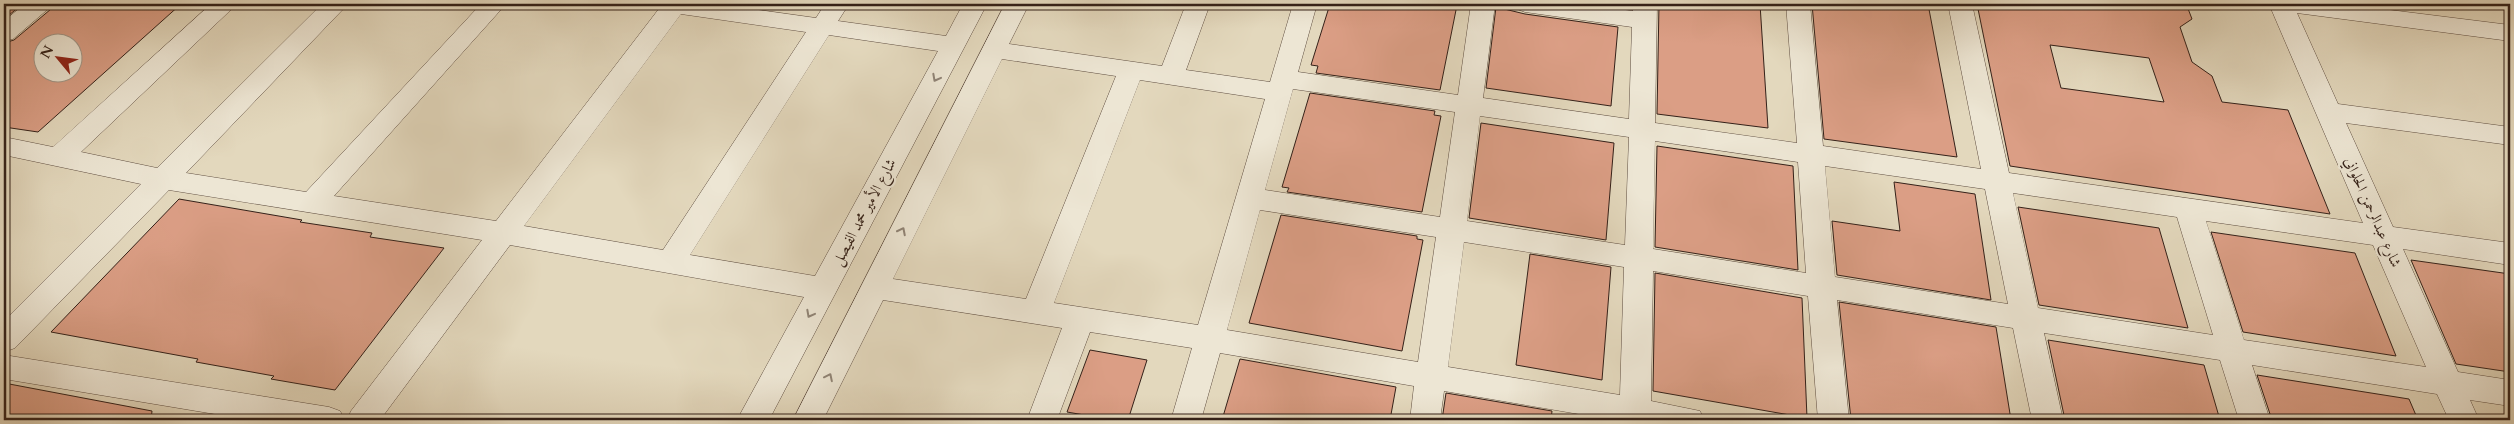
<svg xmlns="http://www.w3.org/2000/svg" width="2514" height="424" viewBox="0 0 2514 424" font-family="Cardo,Amiri,serif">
<rect width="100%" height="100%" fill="#e3d8bd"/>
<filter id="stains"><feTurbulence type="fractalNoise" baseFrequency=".004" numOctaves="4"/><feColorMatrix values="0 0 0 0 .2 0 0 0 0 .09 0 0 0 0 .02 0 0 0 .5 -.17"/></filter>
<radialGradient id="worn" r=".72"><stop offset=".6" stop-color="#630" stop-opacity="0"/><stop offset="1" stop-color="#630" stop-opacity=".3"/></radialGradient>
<!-- building -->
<g fill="#db9e85" stroke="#342119" fill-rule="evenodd">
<path d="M 4,4 L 19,7 L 4,19 Z"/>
<path d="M 57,4 L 181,4 L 38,132 L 4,127 L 4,43 L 14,40 ZM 42,42 L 72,42 L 72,72 L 42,72 Z"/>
<path d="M 1330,4 L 1457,5 L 1440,90 L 1316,73 L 1318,66 L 1311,65 Z"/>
<path d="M 1659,4 L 1760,4 L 1768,128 L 1657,114 Z"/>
<path d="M 1812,4 L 1866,6 L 1866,4 L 1928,4 L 1957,157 L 1824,139 Z"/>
<path d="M 1977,4 L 2170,4 L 2187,6 L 2192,19 L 2180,27 L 2192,62 L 2212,76 L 2222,102 L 2288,110 L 2330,214 L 2010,166 ZM 2050,45 L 2149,58 L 2164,102 L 2061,88 Z"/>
<path d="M 1496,7 L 1525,14 L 1618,27 L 1611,106 L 1486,88 Z"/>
<path d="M 1310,93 L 1435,111 L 1434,115 L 1441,116 L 1422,212 L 1287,192 L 1289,188 L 1282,187 Z"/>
<path d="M 1481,123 L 1614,143 L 1606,240 L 1469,218 Z"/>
<path d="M 1657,146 L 1793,166 L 1798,270 L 1655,247 Z"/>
<path d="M 1894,182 L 1975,194 L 1991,300 L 1837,275 L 1832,221 L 1900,231 Z"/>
<path d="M 179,199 L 302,220 L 300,222 L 372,233 L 370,237 L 444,248 L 335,390 L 271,379 L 274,376 L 196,362 L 198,359 L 51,332 Z"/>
<path d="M 2018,207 L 2159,228 L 2188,328 L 2039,305 Z"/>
<path d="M 1281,215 L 1417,236 L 1417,239 L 1423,240 L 1402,351 L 1249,323 Z"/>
<path d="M 2211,232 L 2355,253 L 2396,356 L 2243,332 Z"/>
<path d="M 1530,254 L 1611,267 L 1602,380 L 1516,365 Z"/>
<path d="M 2411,260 L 2510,274 L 2510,372 L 2456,364 Z"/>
<path d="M 1655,273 L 1802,298 L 1807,418 L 1653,391 Z"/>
<path d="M 1839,302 L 1996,327 L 2011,420 L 1851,420 Z"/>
<path d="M 2048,340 L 2204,365 L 2220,420 L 2065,420 Z"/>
<path d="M 1090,350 L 1147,360 L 1128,420 L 1113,420 L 1067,412 Z"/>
<path d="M 1240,359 L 1396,387 L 1390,420 L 1222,420 Z"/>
<path d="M 2257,375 L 2409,399 L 2418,420 L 2272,420 Z"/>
<path d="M 4,383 L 152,411 L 151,420 L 4,420 Z"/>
<path d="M 1446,393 L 1552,411 L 1551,420 L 1442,420 Z"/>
</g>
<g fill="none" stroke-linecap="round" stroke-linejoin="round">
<defs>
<g id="minor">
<path d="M 25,4 L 52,4 L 48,9 L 13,39 L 4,41 L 4,21 Z"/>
<path d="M 211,4 L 237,4 L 81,152 L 157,168 L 322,4 L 348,4 L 186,173 L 306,192 L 481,4 L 506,4 L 334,196 L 496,221 L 658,10 L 655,9 L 651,4 L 716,4 L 816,18 L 825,4 L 849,4 L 838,21 L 946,36 L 963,4 L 987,4 L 769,420 L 737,420 L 804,297 L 510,245 L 380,420 L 347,420 L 351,411 L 482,240 L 169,190 L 15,348 L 4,352 L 4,321 L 141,184 L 4,155 L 4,137 L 53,147 ZM 681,14 L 806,32 L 663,250 L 524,226 ZM 829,35 L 938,51 L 815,276 L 690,255 Z"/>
<path d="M 1005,4 L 1029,4 L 1009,44 L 1162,66 L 1186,4 L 1210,4 L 1186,70 L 1270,82 L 1293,4 L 1317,4 L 1298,72 L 1458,95 L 1471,4 L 1495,4 L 1483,98 L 1629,119 L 1632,27 L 1525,12 L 1517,9 L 1513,4 L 1578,4 L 1633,11 L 1633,4 L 1657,4 L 1655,123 L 1797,143 L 1786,4 L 1810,4 L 1823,146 L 1981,169 L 1948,4 L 1972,4 L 2009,173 L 2363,223 L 2269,4 L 2342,4 L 2510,25 L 2510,41 L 2297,13 L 2338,104 L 2510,127 L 2510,145 L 2346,123 L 2393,227 L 2510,243 L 2510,265 L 2403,249 L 2458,372 L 2510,380 L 2510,406 L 2470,400 L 2479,420 L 2449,420 L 2437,394 L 2252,365 L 2270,420 L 2239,420 L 2220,360 L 2044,333 L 2063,420 L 2032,420 L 2013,328 L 1837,300 L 1849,420 L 1818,420 L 1808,296 L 1653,271 L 1651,401 L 1700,411 L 1704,420 L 1614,420 L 1444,391 L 1440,420 L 1410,420 L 1414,386 L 1220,353 L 1201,420 L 1171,420 L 1192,348 L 1090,332 L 1057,420 L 1027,420 L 1062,328 L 883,300 L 823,420 L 793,420 ZM 1002,59 L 1116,76 L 1026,299 L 893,279 ZM 1140,80 L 1265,99 L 1198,325 L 1054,303 ZM 1293,89 L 1455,112 L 1440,217 L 1265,190 ZM 1480,116 L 1629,137 L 1625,245 L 1467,221 ZM 1655,141 L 1798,162 L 1806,273 L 1653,249 ZM 1825,166 L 1985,189 L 2008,304 L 1835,277 ZM 2013,193 L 2177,217 L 2213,335 L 2038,308 ZM 1260,210 L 1436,237 L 1418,362 L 1227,330 ZM 2206,221 L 2373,245 L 2426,367 L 2244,340 ZM 1464,242 L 1624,267 L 1620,395 L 1448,367 Z"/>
<path d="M 4,355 L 329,407 L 340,411 L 345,420 L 251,420 L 4,379 Z"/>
</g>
</defs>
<!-- minor casing -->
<use href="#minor" stroke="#604f42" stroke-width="1"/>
<!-- minor -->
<use href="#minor" fill="#ede6d4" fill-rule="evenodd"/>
</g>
<!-- one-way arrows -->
<defs><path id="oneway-chevron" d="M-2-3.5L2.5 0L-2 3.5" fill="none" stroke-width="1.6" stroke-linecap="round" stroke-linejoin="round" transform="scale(1.25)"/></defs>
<g stroke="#908476">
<use href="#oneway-chevron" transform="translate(936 78) rotate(118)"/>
<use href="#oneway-chevron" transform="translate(902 231) rotate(-63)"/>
<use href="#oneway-chevron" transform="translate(810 314) rotate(118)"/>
<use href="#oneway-chevron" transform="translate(829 377) rotate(-64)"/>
</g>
<g text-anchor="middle" stroke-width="4.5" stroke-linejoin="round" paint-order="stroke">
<!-- street labels -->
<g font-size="15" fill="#342119" stroke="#ede6d4">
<text transform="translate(864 212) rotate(-62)" y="5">شارع الأمير محمد الفيصل</text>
<text transform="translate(2373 212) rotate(66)" y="5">شارع عبدالرحمن الحلواني</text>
</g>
</g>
<!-- margin -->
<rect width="2514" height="424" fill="none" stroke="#e3d8bd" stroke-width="20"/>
<rect x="5" y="5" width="2504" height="414" fill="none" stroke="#342119" stroke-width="2.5"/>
<rect x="10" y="10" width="2494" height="404" fill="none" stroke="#342119"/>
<!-- north arrow -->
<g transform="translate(58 58) rotate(299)"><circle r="24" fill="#ede6d4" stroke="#a39789"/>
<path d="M0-4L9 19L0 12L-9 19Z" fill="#8f2418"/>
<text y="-8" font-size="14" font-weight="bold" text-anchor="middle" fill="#342119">N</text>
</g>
<rect width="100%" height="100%" filter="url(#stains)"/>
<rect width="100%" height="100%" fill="url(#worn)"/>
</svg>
